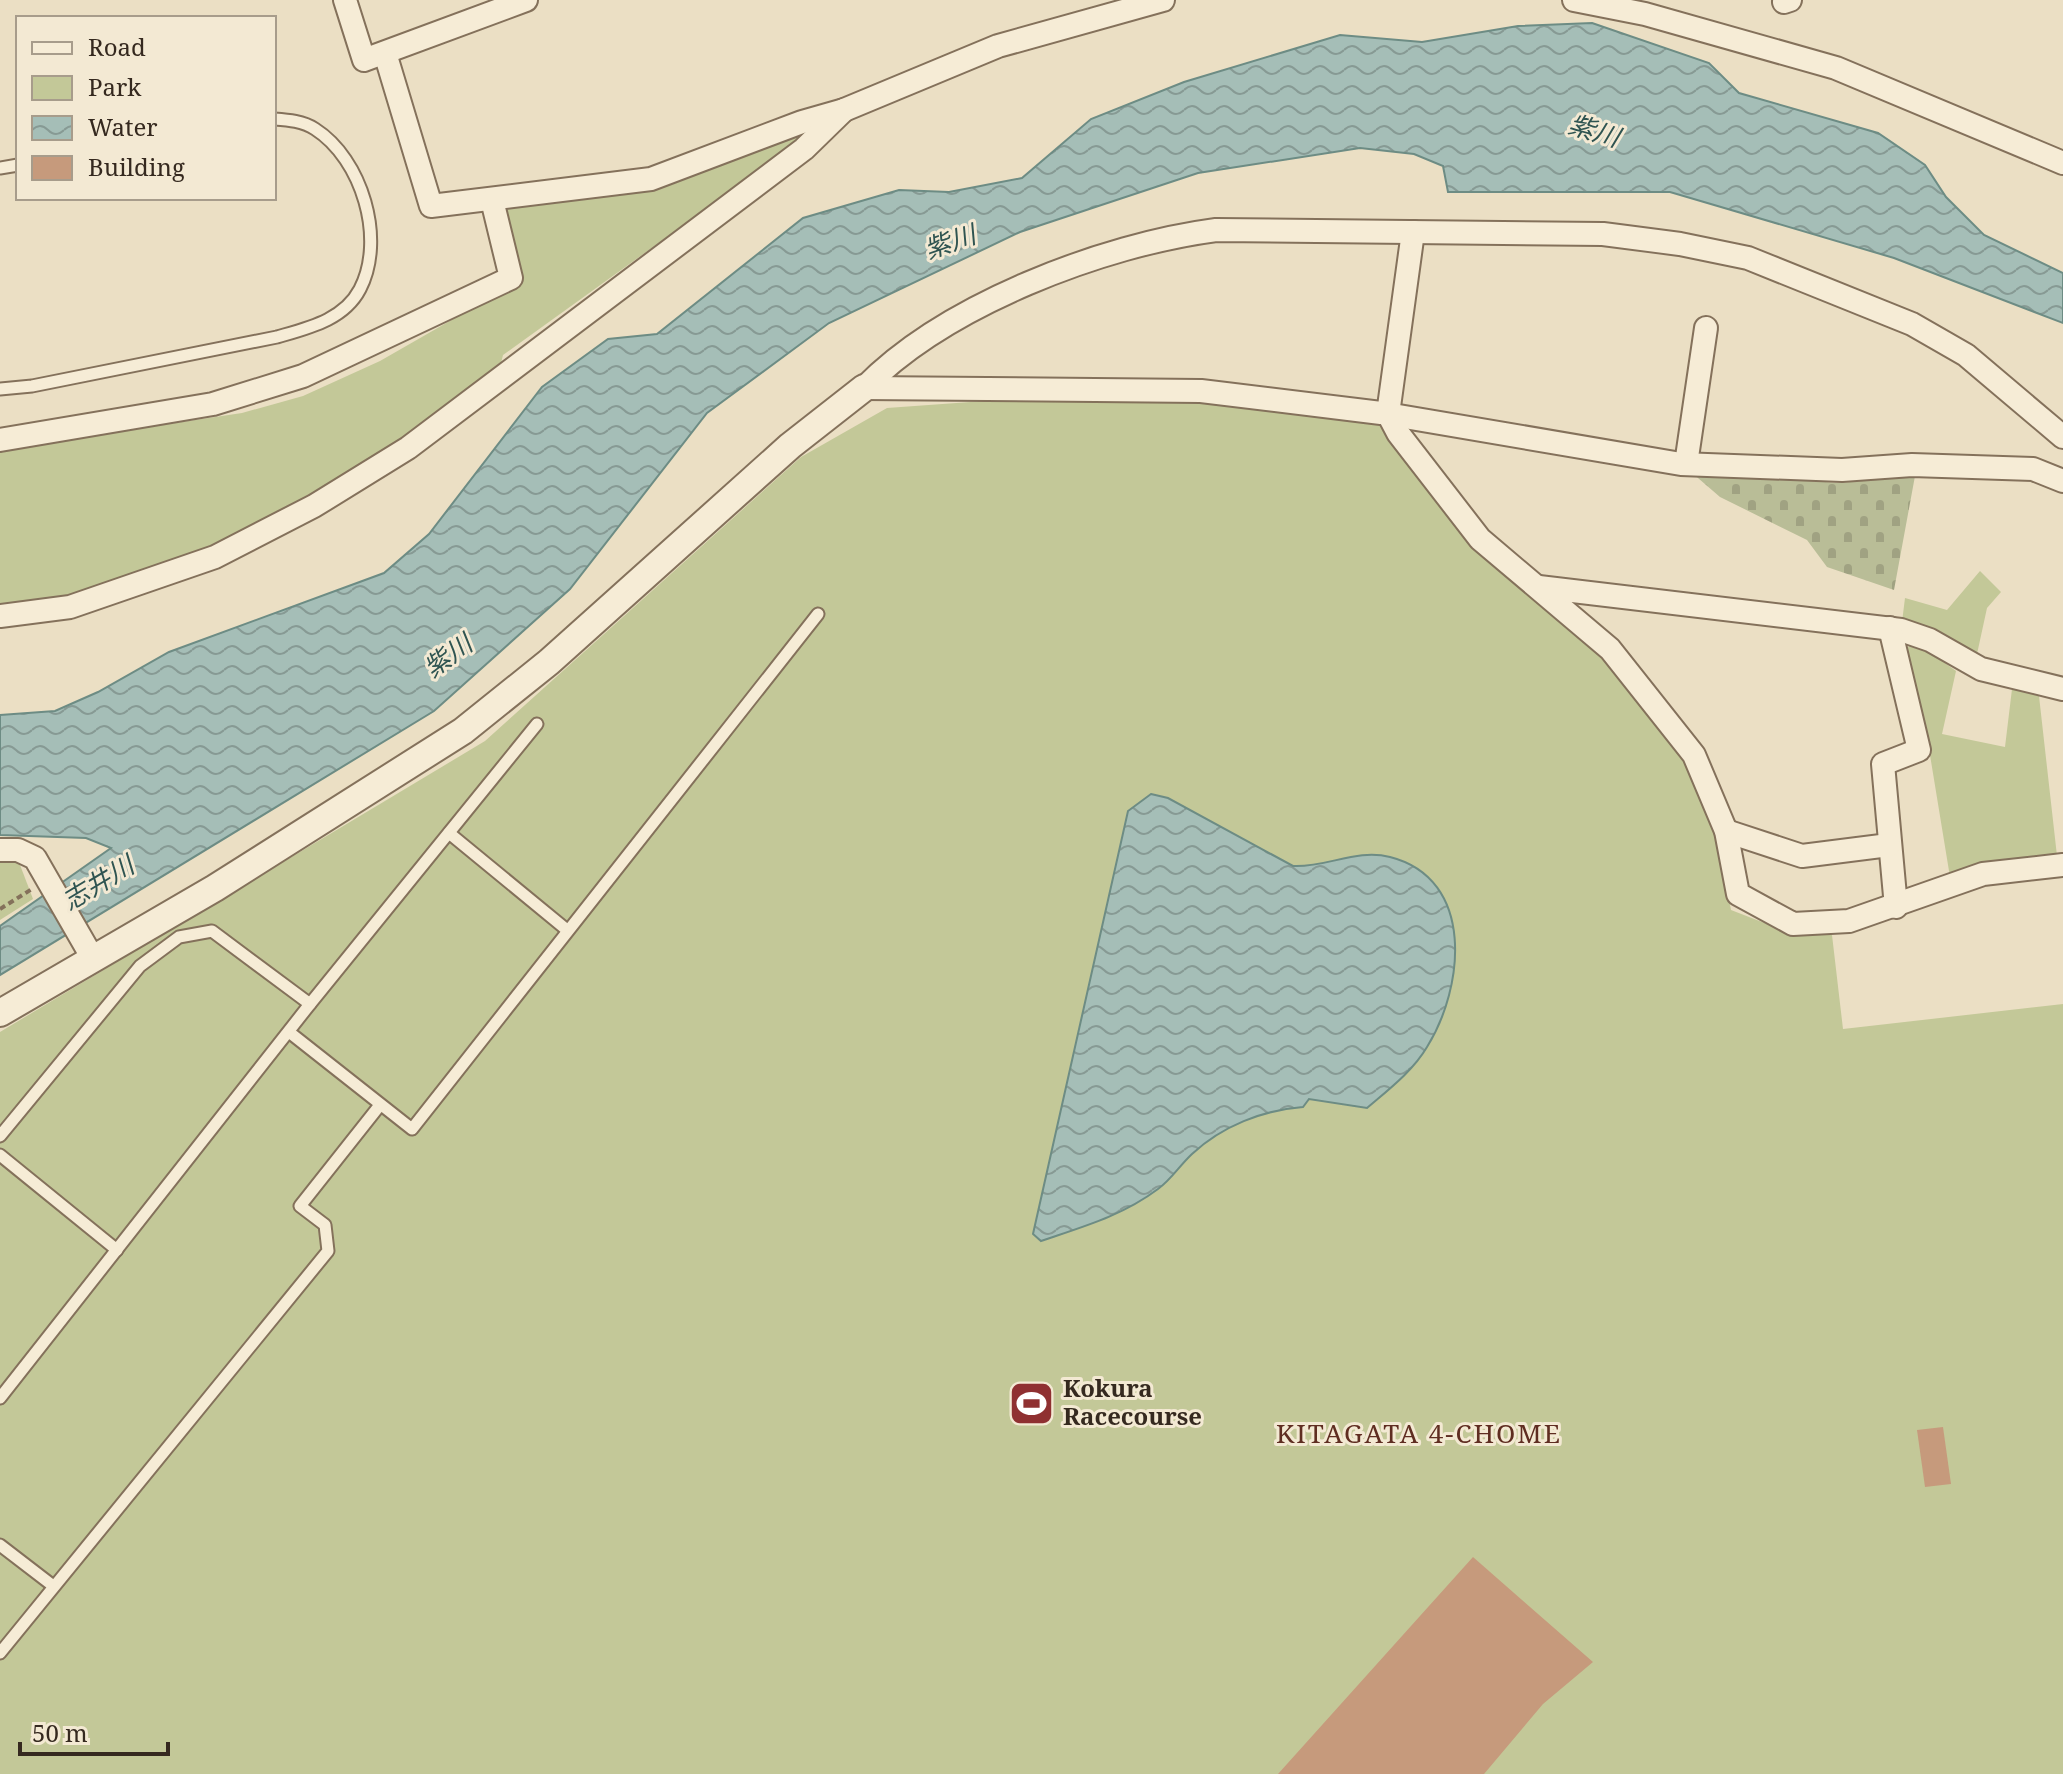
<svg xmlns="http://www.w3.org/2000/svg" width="2063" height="1774" viewBox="0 0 2063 1774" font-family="'Noto Serif','Noto Sans JP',serif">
<defs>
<pattern id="cemetery-stones" width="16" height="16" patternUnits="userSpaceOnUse" patternTransform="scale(2)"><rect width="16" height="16" fill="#b9bd97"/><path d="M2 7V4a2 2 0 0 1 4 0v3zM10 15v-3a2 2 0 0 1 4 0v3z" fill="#a0a282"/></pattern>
<pattern id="water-waves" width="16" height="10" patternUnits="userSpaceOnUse" patternTransform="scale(2)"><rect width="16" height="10" fill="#a5beb7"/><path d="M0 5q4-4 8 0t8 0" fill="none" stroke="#879a94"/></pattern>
</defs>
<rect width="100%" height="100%" fill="#ebdfc4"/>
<!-- cemetery -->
<path fill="url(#cemetery-stones)" d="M 1691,472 L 1839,483 L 1915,476 L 1894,590 L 1827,567 L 1807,540 L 1720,497 Z"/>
<!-- green -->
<g fill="#c3c898">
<path d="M 806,129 L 810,134 L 503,355 L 500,367 L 397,446 L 263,522 L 172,567 L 64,599 L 0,609 L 0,449 L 242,413 L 303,396 L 380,361 L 518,282 L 505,207 Z"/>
<path d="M 998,400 L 1204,403 L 1365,420 L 1380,426 L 1448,509 L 1632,688 L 1686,756 L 1714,818 L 1731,910 L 1790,933 L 1832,935 L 1843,1029 L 2063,1004 L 2063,1774 L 0,1774 L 0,1032 L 485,741 L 801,457 L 887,408 Z"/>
<path d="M 1980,571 L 2001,592 L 1987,608 L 1977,654 L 1938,630 L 1902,622 L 1905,598 L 1947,610 Z"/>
<path d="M 1909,646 L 1931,653 L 1956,671 L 1942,734 L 2005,747 L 2012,689 L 2039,696 L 2057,856 L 1950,877 L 1930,755 L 1904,652 Z"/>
<path d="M 0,857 L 17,857 L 33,899 L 0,920 Z"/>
</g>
<!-- water -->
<g fill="url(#water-waves)" stroke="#6d8c84" stroke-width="2">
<path d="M 1592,23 L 1709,63 L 1739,93 L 1878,133 L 1925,165 L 1946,197 L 1984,235 L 2063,273 L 2063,323 L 1894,258 L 1670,192 L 1448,192 L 1443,166 L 1414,154 L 1360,148 L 1198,173 L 1020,232 L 829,323 L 707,413 L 570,589 L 434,711 L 0,975 L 0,926 L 111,848 L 86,838 L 0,835 L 0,715 L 55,711 L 98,692 L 169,652 L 384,573 L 429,534 L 542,387 L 608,339 L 657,334 L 803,218 L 899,190 L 949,192 L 1022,178 L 1091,119 L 1184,82 L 1340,35 L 1422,42 L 1518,26 Z"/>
<path d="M 1151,794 L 1168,798 L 1293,866 C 1326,868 1357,848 1390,857 C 1476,879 1464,988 1427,1047 C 1413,1071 1388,1090 1367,1108 L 1309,1099 L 1303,1107 C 1263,1110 1222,1126 1192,1154 C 1180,1165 1171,1180 1158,1189 C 1122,1216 1082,1227 1041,1241 L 1033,1234 L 1128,811 Z"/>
</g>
<!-- building -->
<g fill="#c69a7c">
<path d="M 1943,1427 L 1951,1484 L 1925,1487 L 1917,1430 Z"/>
<path d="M 1473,1557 L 1593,1662 L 1543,1704 L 1484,1774 L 1278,1774 Z"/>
</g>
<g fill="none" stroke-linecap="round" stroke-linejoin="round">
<defs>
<g id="service">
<path d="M 0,168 L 18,165"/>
<path d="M 0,389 L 32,386 L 277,337 C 308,328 344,320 360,289 C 386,239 362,159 315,129 C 303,121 288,120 274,119"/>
<path d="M 449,833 L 567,930"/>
<path d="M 289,1032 L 412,1129 L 818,614"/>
<path d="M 0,1136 L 140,966 L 179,937 L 212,931 L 310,1004"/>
<path d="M 0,1155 L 117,1250"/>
<path d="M 0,1398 L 310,1004 L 537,724"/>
<path d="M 0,1545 L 52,1585"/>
<path d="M 0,1653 L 328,1251 L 325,1225 L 300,1206 L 380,1105"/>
</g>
<g id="minor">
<path d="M 345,0 L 364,60 L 526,0"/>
<path d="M 1574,0 L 1645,14 L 1836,68 L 2063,163"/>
<path d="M 1784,2 L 1790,0"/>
<path d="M 385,53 L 431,206 L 651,179 L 802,122 L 844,110 L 998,46 L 1163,0"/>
<path d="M 1413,232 L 1388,414 L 1398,433 L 1480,539 L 1610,649 L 1694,755 L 1726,831 L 1738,894 L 1793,924 L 1849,921 L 1983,874 L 2063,865"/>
<path d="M 864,388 C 945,305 1102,245 1216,230 L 1603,234 L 1680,244 L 1748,258 L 1912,324 L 1966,355 L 2063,437"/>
<path d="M 864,388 L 1201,391 L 1381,413 L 1681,464 L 1842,470 L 1912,465 L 2033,469 L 2063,481"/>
<path d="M 0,440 L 213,404 L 303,376 L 511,278 L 492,200"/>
<path d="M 1686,464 L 1706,328"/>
<path d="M 1539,587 L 1901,630 L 1930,640 L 1981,669 L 2063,689"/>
<path d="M 0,616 L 70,607 L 215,557 L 314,506 L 408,448 L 804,149 L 844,110"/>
<path d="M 1890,628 L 1919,750 L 1883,764 L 1896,907"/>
<path d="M 1726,831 L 1802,856 L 1889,845"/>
<path d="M 0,850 L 18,850 L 35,858 L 92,957"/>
</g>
<path id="tertiary" d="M 0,1013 L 215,888 L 463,731 L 549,662 L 790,446 L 864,388"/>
</defs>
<!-- service casing -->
<use href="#service" stroke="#84715b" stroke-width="15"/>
<!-- minor casing -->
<use href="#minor" stroke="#84715b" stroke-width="26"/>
<!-- tertiary casing -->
<use href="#tertiary" stroke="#84715b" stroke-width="30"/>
<!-- path -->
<path stroke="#84715b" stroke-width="4" stroke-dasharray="6 4" stroke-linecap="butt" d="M 0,909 L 32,889"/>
<!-- service -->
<use href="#service" stroke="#f6ecd6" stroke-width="11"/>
<!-- minor -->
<use href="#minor" stroke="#f6ecd6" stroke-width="22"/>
<!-- tertiary -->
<use href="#tertiary" stroke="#f6ecd6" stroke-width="26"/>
</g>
<!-- icons -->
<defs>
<symbol id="stadium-square" viewBox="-11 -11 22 22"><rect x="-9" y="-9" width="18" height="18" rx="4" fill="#8f3031" stroke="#f3e9d3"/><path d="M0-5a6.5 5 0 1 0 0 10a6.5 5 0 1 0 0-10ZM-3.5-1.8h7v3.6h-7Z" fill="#fff"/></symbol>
</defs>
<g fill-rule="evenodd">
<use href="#stadium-square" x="1006" y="1378" width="51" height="51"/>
</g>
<g text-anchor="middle" stroke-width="6" stroke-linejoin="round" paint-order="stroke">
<!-- poi labels -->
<g font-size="24" font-weight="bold" fill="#35291f" stroke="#f3e9d3" text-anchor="start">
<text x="1063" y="1397">Kokura<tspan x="1063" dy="28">Racecourse</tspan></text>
</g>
<!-- water labels -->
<g font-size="26" font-style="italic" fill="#2f5451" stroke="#f3e9d3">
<text transform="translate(1594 131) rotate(17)" y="9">紫川</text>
<text transform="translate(950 242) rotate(-19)" y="9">紫川</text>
<text transform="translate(448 656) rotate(-36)" y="9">紫川</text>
<text transform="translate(98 883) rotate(-31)" y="9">志井川</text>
</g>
<!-- neighbourhood labels -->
<g font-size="26" letter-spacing="2" fill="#5f2d21" stroke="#f3e9d3">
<text x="1419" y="1443">KITAGATA 4-CHOME</text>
</g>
</g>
<!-- legend -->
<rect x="16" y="16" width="260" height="184" fill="#f3e9d3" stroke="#a79c8b" stroke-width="2"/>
<rect x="32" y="42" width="40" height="12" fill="#f6ecd6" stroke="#a79c8b" stroke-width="2"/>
<text x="88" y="56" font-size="24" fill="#35291f">Road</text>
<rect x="32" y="76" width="40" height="24" fill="#c3c898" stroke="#a79c8b" stroke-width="2"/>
<text x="88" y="96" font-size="24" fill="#35291f">Park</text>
<rect x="32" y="116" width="40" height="24" fill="url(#water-waves)" stroke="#a79c8b" stroke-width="2"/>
<text x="88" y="136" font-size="24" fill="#35291f">Water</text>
<rect x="32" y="156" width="40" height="24" fill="#c69a7c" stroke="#a79c8b" stroke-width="2"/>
<text x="88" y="176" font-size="24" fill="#35291f">Building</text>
<!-- scale -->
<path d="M20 1742v12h148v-12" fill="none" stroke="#35291f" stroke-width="4"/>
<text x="32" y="1742" font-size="24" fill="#35291f" stroke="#f3e9d3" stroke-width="6" paint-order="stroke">50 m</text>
</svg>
